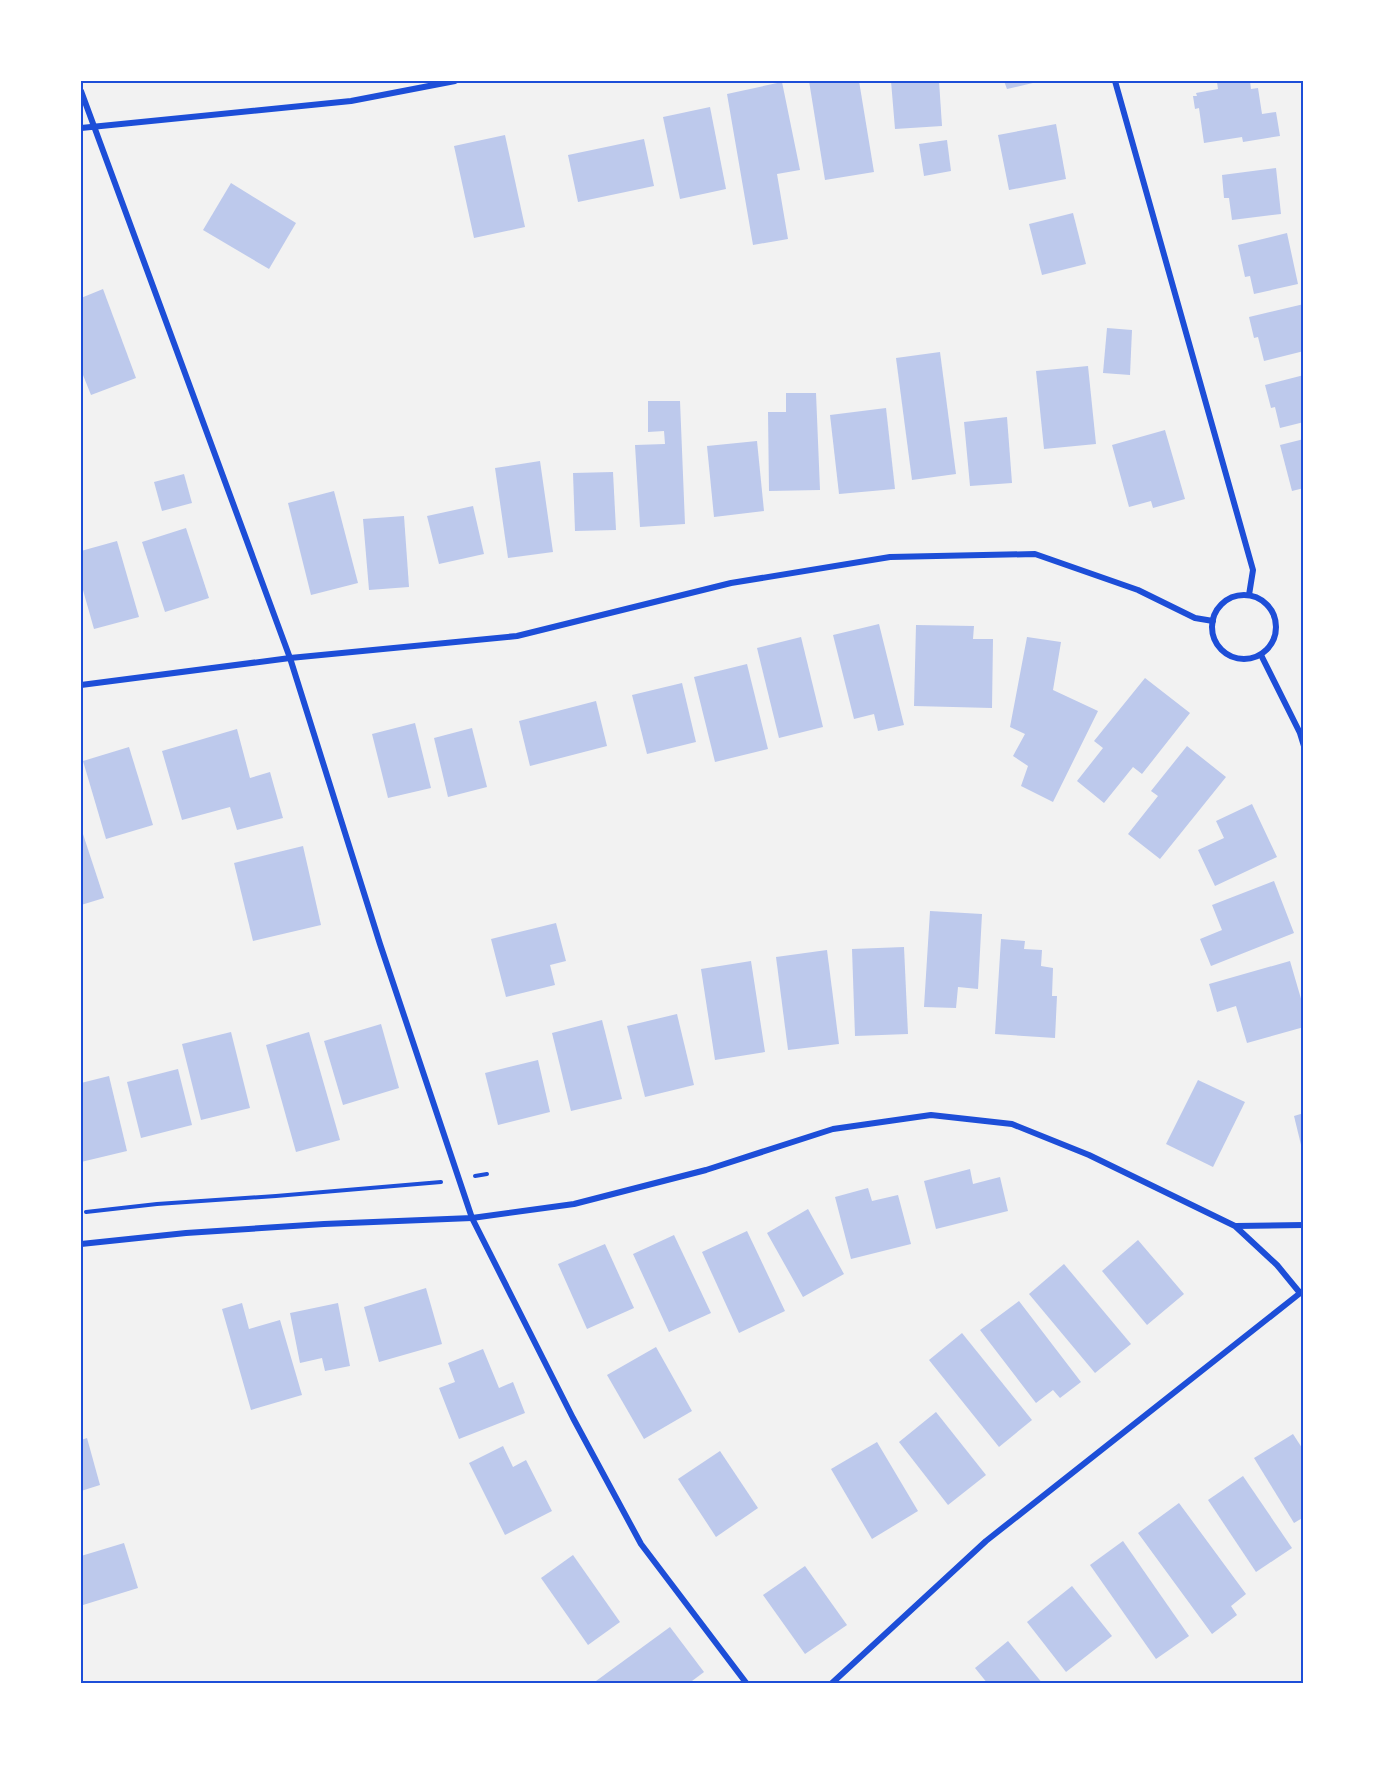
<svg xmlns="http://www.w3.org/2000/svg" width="1385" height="1765" viewBox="0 0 1385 1765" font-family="'Public Sans',sans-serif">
<rect width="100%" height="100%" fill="#f2f2f2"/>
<!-- building -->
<g fill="#bdc9ec">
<path d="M 809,81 L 859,81 L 874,172 L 825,180 Z"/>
<path d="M 891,81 L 939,81 L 942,126 L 895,129 Z"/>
<path d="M 1004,81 L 1037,81 L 1037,82 L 1007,89 Z"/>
<path d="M 1225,81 L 1250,81 L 1251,89 L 1258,88 L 1262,114 L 1276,112 L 1280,136 L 1243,142 L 1242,137 L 1204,143 L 1199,108 L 1195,109 L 1193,96 L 1197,96 L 1196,93 L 1218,89 L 1217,82 Z"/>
<path d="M 782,82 L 800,170 L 777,174 L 788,239 L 753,245 L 727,94 Z"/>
<path d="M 710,107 L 726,189 L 680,199 L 663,117 Z"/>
<path d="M 1056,124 L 1066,179 L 1009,190 L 998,135 Z"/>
<path d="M 505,135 L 525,227 L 474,238 L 454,146 Z"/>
<path d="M 644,139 L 654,186 L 578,202 L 568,155 Z"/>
<path d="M 947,140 L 951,171 L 924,176 L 919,144 Z"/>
<path d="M 1276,168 L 1281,214 L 1232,220 L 1229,198 L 1224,198 L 1222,175 Z"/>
<path d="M 231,183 L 296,223 L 269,269 L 203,230 Z"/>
<path d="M 1073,213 L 1086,264 L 1042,275 L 1029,224 Z"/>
<path d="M 1287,233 L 1298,284 L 1254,294 L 1250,276 L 1245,277 L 1238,245 Z"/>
<path d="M 103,289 L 136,378 L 91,395 L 81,370 L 81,298 Z"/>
<path d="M 1304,304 L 1304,351 L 1264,361 L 1258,337 L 1254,338 L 1249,317 Z"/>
<path d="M 1107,328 L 1132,330 L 1130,375 L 1103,373 Z"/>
<path d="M 940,352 L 956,474 L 912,480 L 896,358 Z"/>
<path d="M 1088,366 L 1096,444 L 1044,449 L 1036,371 Z"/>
<path d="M 1304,375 L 1304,422 L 1280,428 L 1275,407 L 1271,408 L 1265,385 Z"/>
<path d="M 786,393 L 816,393 L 820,490 L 769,491 L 768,412 L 786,412 Z"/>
<path d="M 648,401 L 680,401 L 685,524 L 640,527 L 635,445 L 665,444 L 664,431 L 648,432 Z"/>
<path d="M 886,408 L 895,489 L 839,494 L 830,415 Z"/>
<path d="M 1007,417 L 1012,483 L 970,486 L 964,422 Z"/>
<path d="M 1165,430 L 1185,499 L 1153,508 L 1151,501 L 1129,507 L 1112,445 Z"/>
<path d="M 1304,439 L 1304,488 L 1292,491 L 1280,445 Z"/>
<path d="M 757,441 L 764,511 L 714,517 L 707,446 Z"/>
<path d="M 540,461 L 553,552 L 508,558 L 495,468 Z"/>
<path d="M 613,472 L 616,530 L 575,531 L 573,473 Z"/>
<path d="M 184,474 L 192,503 L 162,511 L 154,482 Z"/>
<path d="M 334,491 L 358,583 L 311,595 L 288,503 Z"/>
<path d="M 473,506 L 484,554 L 439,564 L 427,516 Z"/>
<path d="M 404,516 L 409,587 L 369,590 L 363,519 Z"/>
<path d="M 186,528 L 209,598 L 165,612 L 142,542 Z"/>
<path d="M 117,541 L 139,617 L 94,629 L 81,583 L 81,551 Z"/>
<path d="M 879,624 L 904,725 L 878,731 L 874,714 L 854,719 L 833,635 Z"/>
<path d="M 916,625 L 974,626 L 973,639 L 993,639 L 992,708 L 914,706 Z"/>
<path d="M 801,637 L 823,727 L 779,738 L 757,648 Z"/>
<path d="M 1027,637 L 1061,642 L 1053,690 L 1098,711 L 1053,802 L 1021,786 L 1028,766 L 1013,756 L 1025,734 L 1010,727 Z"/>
<path d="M 747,664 L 768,749 L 715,762 L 694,677 Z"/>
<path d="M 1145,678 L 1190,713 L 1142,774 L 1133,767 L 1104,803 L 1077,781 L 1103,748 L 1094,741 Z"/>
<path d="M 682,683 L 696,742 L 647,754 L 632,695 Z"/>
<path d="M 596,701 L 607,746 L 530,766 L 519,721 Z"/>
<path d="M 415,723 L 431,788 L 388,798 L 372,734 Z"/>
<path d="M 472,728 L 487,787 L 448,797 L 434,738 Z"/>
<path d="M 237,729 L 250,778 L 270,772 L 283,818 L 237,830 L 230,807 L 182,820 L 162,751 Z"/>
<path d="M 1187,746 L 1226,777 L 1160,859 L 1128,834 L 1158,796 L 1151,791 Z"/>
<path d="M 129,747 L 153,825 L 106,839 L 83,761 Z"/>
<path d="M 1252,804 L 1277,857 L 1215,886 L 1198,850 L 1224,838 L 1216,821 Z"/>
<path d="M 81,828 L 104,898 L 81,905 Z"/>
<path d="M 303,846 L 321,925 L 253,941 L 234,863 Z"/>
<path d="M 1274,881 L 1294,933 L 1211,966 L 1200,939 L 1222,930 L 1212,905 Z"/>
<path d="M 930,911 L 982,914 L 978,989 L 958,987 L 956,1008 L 924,1007 Z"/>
<path d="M 556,923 L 566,961 L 550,965 L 555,985 L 506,997 L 491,939 Z"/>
<path d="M 1001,939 L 1025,941 L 1024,949 L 1042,950 L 1041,966 L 1053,968 L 1052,996 L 1057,996 L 1055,1038 L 995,1034 Z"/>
<path d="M 904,947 L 908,1034 L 855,1036 L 852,949 Z"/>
<path d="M 827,950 L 839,1044 L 788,1050 L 776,957 Z"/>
<path d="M 751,961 L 765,1052 L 715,1060 L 701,969 Z"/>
<path d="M 1290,961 L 1304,1009 L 1304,1027 L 1247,1043 L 1236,1006 L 1217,1012 L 1209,984 Z"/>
<path d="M 677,1014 L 694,1085 L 645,1097 L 627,1026 Z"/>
<path d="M 602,1020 L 622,1099 L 571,1111 L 552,1033 Z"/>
<path d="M 381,1024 L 399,1088 L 343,1105 L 324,1041 Z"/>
<path d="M 231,1032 L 250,1108 L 201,1120 L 182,1044 Z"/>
<path d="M 309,1032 L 340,1140 L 296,1152 L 266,1045 Z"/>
<path d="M 538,1060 L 550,1112 L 498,1125 L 485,1073 Z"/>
<path d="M 178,1069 L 192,1125 L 141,1138 L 127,1082 Z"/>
<path d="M 109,1076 L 127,1151 L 81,1162 L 81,1083 Z"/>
<path d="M 1198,1080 L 1245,1102 L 1213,1167 L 1166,1144 Z"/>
<path d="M 1304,1113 L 1304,1153 L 1303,1153 L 1294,1116 Z"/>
<path d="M 970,1169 L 973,1184 L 1000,1177 L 1008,1211 L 936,1229 L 924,1181 Z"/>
<path d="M 868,1188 L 872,1201 L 898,1195 L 911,1244 L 851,1259 L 835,1197 Z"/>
<path d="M 808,1209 L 844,1274 L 803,1297 L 767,1233 Z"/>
<path d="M 747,1231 L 785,1311 L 739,1333 L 702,1252 Z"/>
<path d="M 674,1235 L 711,1313 L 669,1332 L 633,1254 Z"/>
<path d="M 1138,1240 L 1184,1294 L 1147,1325 L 1102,1271 Z"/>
<path d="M 605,1244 L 634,1308 L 587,1329 L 558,1264 Z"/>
<path d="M 1064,1264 L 1131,1344 L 1095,1373 L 1029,1294 Z"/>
<path d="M 426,1288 L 442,1344 L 379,1362 L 364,1307 Z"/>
<path d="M 1019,1301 L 1081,1382 L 1060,1398 L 1053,1390 L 1036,1403 L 980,1330 Z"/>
<path d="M 242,1303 L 249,1329 L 280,1320 L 302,1395 L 251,1410 L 222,1309 Z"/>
<path d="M 338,1303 L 350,1366 L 325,1371 L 322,1358 L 300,1363 L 290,1313 Z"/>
<path d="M 962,1333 L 1032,1420 L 999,1447 L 929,1360 Z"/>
<path d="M 656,1347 L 692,1411 L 644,1439 L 607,1375 Z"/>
<path d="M 483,1349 L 499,1388 L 513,1382 L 525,1413 L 459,1439 L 439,1388 L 455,1382 L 448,1363 Z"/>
<path d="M 936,1412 L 986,1475 L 948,1505 L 899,1442 Z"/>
<path d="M 1293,1434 L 1304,1451 L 1304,1517 L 1294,1523 L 1254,1458 Z"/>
<path d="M 87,1438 L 100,1485 L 81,1491 L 81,1440 Z"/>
<path d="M 877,1442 L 918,1511 L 872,1539 L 831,1469 Z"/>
<path d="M 503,1446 L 513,1467 L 526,1460 L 552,1511 L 505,1535 L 469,1463 Z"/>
<path d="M 720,1451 L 758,1508 L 716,1537 L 678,1479 Z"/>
<path d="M 1243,1476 L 1292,1548 L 1256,1572 L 1208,1500 Z"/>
<path d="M 1179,1503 L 1246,1594 L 1231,1606 L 1237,1615 L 1212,1634 L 1138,1533 Z"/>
<path d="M 1123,1541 L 1189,1636 L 1156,1659 L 1090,1565 Z"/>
<path d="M 124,1543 L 138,1588 L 83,1605 L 81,1599 L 81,1556 Z"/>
<path d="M 573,1555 L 620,1622 L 588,1645 L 541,1578 Z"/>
<path d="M 805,1566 L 847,1625 L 805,1654 L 763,1595 Z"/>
<path d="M 1072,1586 L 1112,1636 L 1066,1672 L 1027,1622 Z"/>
<path d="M 670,1627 L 704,1672 L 688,1684 L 598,1684 L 596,1681 Z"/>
<path d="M 1008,1641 L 1043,1684 L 988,1684 L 975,1668 Z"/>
</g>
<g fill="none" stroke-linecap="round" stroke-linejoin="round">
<!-- path -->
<g stroke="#1d4ed8" stroke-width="4">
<path d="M 475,1176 L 487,1174"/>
<path d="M 86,1212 L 157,1204 L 276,1196 L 441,1182"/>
</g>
<!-- minor -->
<g stroke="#1d4ed8" stroke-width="6">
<path d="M 1115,81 L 1253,570 L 1249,595"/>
<path d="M 81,91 L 290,658 L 380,944 L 472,1218 L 573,1418 L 641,1544 L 747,1684"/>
<path d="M 81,128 L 351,101 L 455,81"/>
<circle cx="1244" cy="627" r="32"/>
<path d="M 1261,655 L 1300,733 L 1304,746"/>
<path d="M 81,685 L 290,658 L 517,636 L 731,583 L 890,557 L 1035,554 L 1138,590 L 1195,618 L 1213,621"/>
<path d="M 1236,1226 L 1304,1225"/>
<path d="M 81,1244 L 186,1233 L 324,1224 L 472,1218 L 574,1204 L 706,1170 L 833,1129 L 931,1115 L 1012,1124 L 1089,1155 L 1235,1226 L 1277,1265 L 1300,1293"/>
<path d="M 831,1684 L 986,1541 L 1304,1290"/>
</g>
</g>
<!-- border -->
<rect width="1385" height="1765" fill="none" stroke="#ffffff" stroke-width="165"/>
<rect x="82" y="82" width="1220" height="1600" fill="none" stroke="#1d4ed8" stroke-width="2"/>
</svg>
